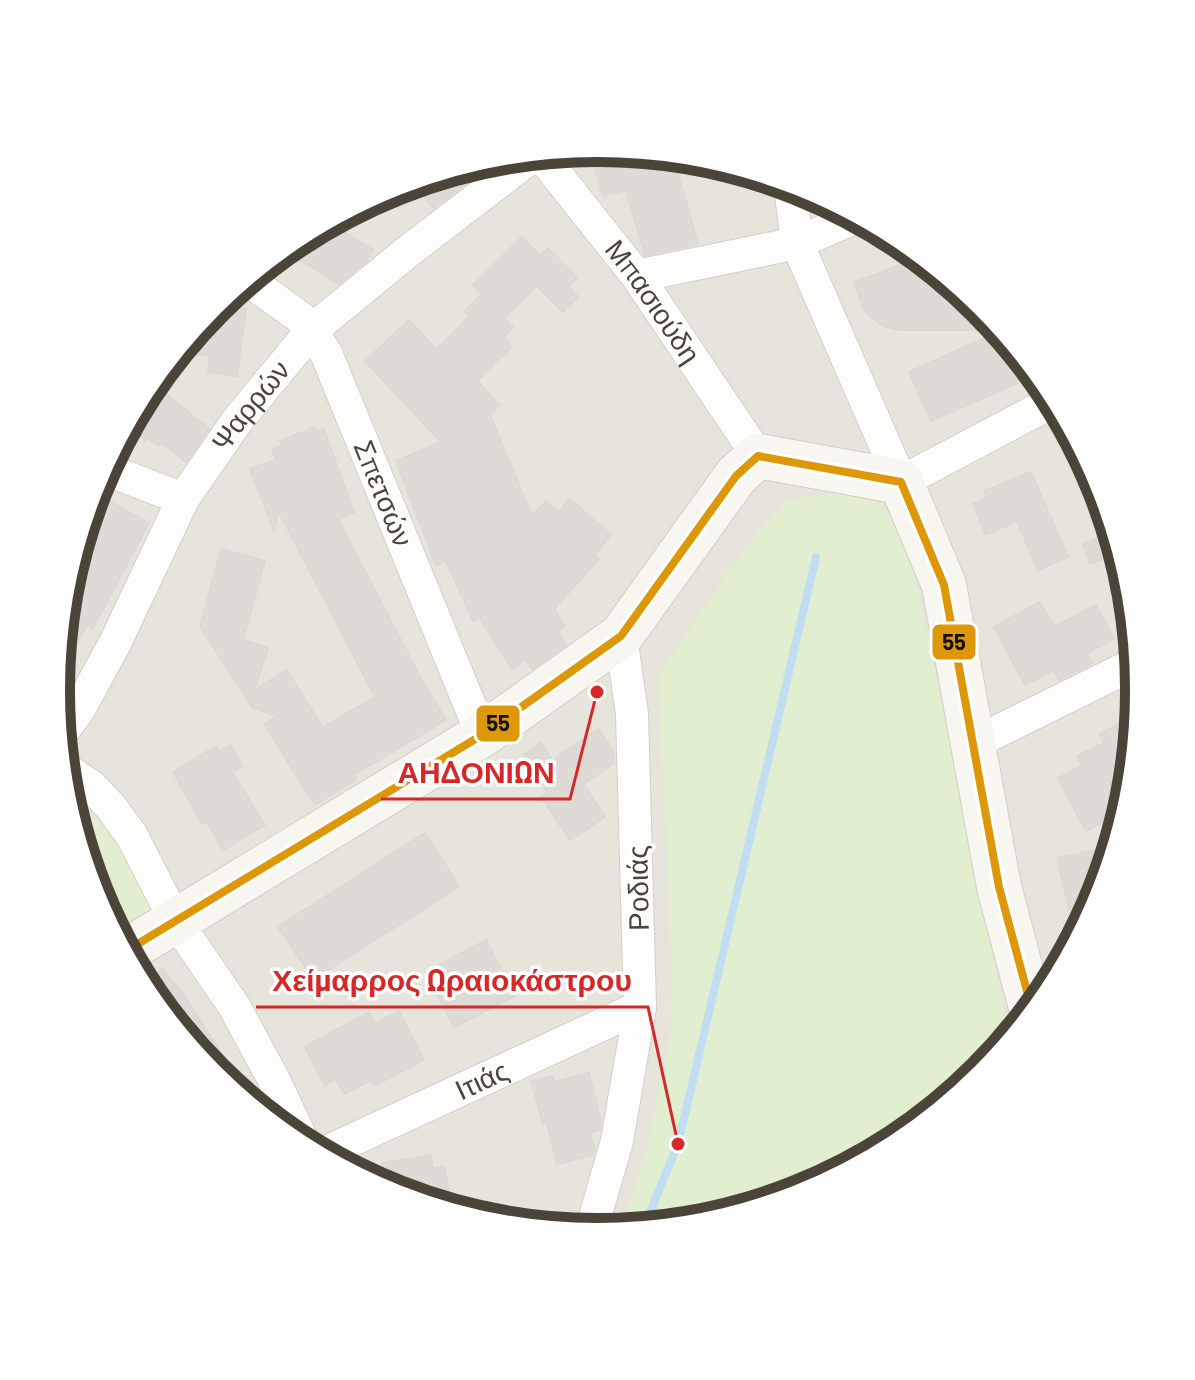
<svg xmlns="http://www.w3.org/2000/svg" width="1195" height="1380" viewBox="0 0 1195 1380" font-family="Barlow,sans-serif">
<rect width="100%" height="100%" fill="#f4f2ee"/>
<!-- residential -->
<circle fill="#e7e4dc" cx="598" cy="690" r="540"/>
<!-- green -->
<g fill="#e1eecf">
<path d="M 843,491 L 880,505 L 901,529 L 913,569 L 944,713 L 1009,1038 C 931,1133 824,1192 705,1220 C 678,1227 647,1227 620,1229 L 647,1147 L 672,1025 L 669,890 L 657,676 L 753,537 L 787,500 Z"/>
<path d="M 106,809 L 165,917 L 123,945 L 97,897 L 80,840 Z"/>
</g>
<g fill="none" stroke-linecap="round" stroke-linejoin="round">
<!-- stream -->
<path stroke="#c0ddf1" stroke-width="8" d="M 644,1227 L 678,1144 L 816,557"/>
</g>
<!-- building -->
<g fill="#dedbd6" stroke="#dcd9d4" stroke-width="2">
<path d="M 598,148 L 673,156 L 698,244 L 645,255 L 626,190 L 603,196 L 590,149 Z"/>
<path d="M 499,158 L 433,208 L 414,182 L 492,159 Z"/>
<path d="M 329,222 L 373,250 L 366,261 L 339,284 L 284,250 L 297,240 Z"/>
<path d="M 522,237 L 540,256 L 548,248 L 577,278 L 568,286 L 578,297 L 563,312 L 537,286 L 504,318 L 513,327 L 503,338 L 512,347 L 477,381 L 500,405 L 490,415 L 532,516 L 546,501 L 558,512 L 570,499 L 611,535 L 594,555 L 599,559 L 554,609 L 565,626 L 557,631 L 566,645 L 532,669 L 526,659 L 512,669 L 480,618 L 473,621 L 446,561 L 436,565 L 396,461 L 441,442 L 365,361 L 409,320 L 435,348 L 439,347 L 470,316 L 465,311 L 482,294 L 473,285 Z"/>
<path d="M 920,258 L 981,307 L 999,330 L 899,330 L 883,326 L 874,319 L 864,310 L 854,282 Z"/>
<path d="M 217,305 L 246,309 L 237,376 L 208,372 L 210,356 L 178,352 Z"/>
<path d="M 1000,331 L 1036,375 L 931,421 L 909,372 Z"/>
<path d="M 149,387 L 161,397 L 165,393 L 209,429 L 186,462 L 161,442 L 158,446 L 147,437 L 145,440 L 127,426 Z"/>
<path d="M 315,427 L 317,431 L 324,429 L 354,513 L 338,519 L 421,679 L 446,720 L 353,775 L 356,779 L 315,805 L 264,724 L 278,716 L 253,708 L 200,626 L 221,549 L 265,561 L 243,640 L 268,648 L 254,691 L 286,670 L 323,727 L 375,697 L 279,512 L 274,530 L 250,469 L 276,460 L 272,450 L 282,446 L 280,441 Z"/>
<path d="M 1031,472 L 1068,557 L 1038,570 L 1017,521 L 986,535 L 973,504 L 987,498 L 984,491 Z"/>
<path d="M 99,496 L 149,523 L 93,628 L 87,625 L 58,680 L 66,584 L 85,522 Z"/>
<path d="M 1113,532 L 1119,553 L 1090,564 L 1083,544 Z"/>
<path d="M 1040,602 L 1054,627 L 1096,605 L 1114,639 L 1087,653 L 1093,663 L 1059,680 L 1054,670 L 1025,685 L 994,627 Z"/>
<path d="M 1126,720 L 1134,737 L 1128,799 L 1110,809 L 1114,817 L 1086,831 L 1058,778 L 1082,766 L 1077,756 L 1104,743 L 1099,734 Z"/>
<path d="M 599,729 L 614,752 L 614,763 L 583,784 L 605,817 L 570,840 L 541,797 L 548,793 L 523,755 L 541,743 L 552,760 Z"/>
<path d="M 230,745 L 243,766 L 232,772 L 265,825 L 223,850 L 206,821 L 202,824 L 173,772 L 216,746 L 220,751 Z"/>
<path d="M 425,833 L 459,887 L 313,979 L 278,927 Z"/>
<path d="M 1099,849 L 1102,882 L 1098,898 L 1092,908 L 1070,912 L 1057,858 Z"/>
<path d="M 486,940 L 515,996 L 454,1027 L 425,972 Z"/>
<path d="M 162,969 L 184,995 L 234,1073 L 224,1080 L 214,1073 L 147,990 L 144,985 Z"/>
<path d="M 399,1011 L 424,1060 L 374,1086 L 371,1080 L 344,1094 L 335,1079 L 325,1085 L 305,1047 L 369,1012 L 375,1024 Z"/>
<path d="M 589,1073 L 601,1121 L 600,1130 L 590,1133 L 595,1150 L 593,1155 L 557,1164 L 547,1123 L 543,1124 L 531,1081 L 553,1076 L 554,1082 Z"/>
<path d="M 431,1155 L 433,1169 L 444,1167 L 450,1199 L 431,1203 L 386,1188 L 382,1163 Z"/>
</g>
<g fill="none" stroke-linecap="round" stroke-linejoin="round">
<defs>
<g id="street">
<path id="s1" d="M 540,154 L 637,276 L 758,456"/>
<path d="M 790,185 L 797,243 L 901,482 L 1054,401"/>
<path d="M 637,276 L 797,243 L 856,217"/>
<path id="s2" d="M 248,280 L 301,318 L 326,353 L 482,735"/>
<path d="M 105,469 L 183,499"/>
<path id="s3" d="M 60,735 L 78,711 L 115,643 L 183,499 L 237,421 L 312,330 L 406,253 L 534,155"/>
<path d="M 974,743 L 1136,663"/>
<path d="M 64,768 L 91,786 L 111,807 L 132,836 L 175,920 L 234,1006 L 273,1078 L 304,1144"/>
<path id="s4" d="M 322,1154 L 640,1007"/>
<path d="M 591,1231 L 617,1141 L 640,1007 L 632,714 L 621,636"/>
</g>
<path id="secondary" d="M 126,951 L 482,735 L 621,636 L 736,476 L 758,456 L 901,482 L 944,585 L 999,887 L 1032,1011"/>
</defs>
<!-- street casing -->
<use href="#street" stroke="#d2d0cb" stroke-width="34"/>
<!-- secondary casing -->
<use href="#secondary" stroke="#d3cfc5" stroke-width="46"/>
<!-- street -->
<use href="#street" stroke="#fdfdfc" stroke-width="32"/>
<!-- secondary -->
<use href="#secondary" stroke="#f7f6f1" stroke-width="44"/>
<defs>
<path id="bus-1" d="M 126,951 L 482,735 L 621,636 L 736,476 L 758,456 L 901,482 L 944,585 L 999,887 L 1032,1010"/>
</defs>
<!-- bus-1 casing -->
<use href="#bus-1" stroke="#fff" stroke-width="14"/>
<!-- bus-1 -->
<use href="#bus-1" stroke="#dd9709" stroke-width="8"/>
</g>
<g text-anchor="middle" stroke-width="7" stroke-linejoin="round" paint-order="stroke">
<!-- street labels -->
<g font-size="28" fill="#4b4439" stroke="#fff">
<text dy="10" stroke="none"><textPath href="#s1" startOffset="186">Μπασιούδη</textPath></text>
<text dy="10" stroke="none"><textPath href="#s3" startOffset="382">Ψαρρών</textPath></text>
<text dy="10" stroke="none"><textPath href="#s2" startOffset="260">Σπετσών</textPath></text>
<text transform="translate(638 888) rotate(-91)" y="10">Ροδιάς</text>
<text dy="10" stroke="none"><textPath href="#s4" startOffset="176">Ιτιάς</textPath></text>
</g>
</g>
<!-- crop -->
<path d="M0 0H1195V1380H0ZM597 162H598A527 527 0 0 1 1125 689V691A527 527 0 0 1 598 1218H597A527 527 0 0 1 70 691V689A527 527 0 0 1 597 162Z" fill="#fff" fill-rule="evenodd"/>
<path fill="none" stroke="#4b4439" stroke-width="10" d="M597 162H598A527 527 0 0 1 1125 689V691A527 527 0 0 1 598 1218H597A527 527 0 0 1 70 691V689A527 527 0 0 1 597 162Z"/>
<!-- callouts -->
<path fill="none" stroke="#d62828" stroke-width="3" d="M597 692L570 799H381M678 1144L648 1007H256"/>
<g fill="#d62828" stroke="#fff" stroke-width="3">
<circle cx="597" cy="692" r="8"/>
<circle cx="678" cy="1144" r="8"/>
</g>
<g font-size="30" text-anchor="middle" font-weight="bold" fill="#d62828" stroke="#fff" stroke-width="7" stroke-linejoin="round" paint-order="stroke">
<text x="476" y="783">ΑΗΔΟΝΙΩΝ</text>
<text x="452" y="991">Χείμαρρος Ωραιοκάστρου</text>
</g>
<g stroke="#fff" stroke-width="3">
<rect x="931" y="623" width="46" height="38" rx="8" fill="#dd9709"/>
<rect x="475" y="704" width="46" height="39" rx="8" fill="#dd9709"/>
</g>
<g font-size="22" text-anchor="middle" font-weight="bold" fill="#111">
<text x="954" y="650">55</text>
<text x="498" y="731">55</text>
</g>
</svg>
